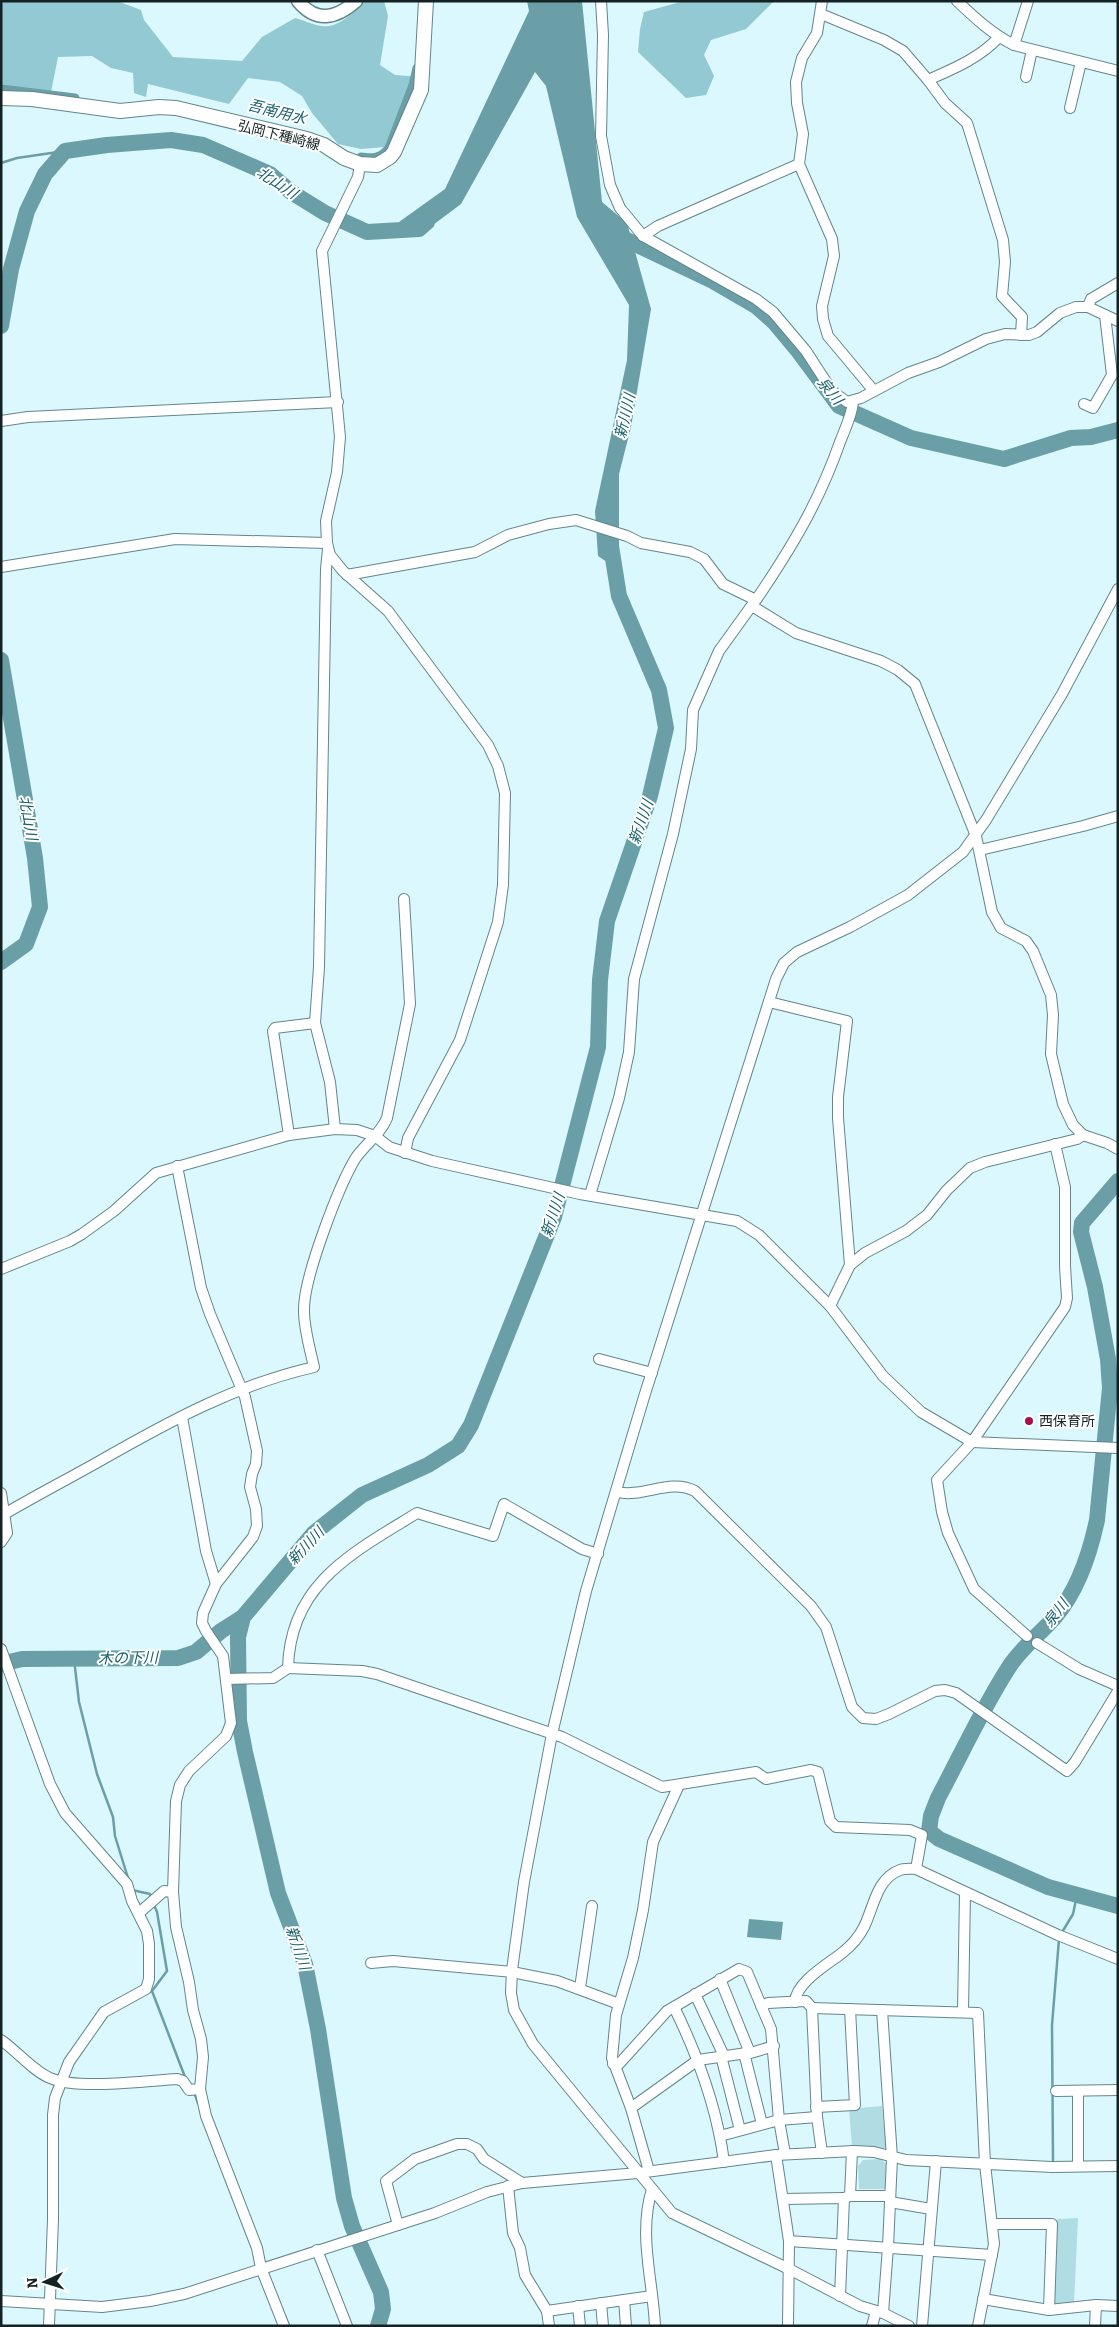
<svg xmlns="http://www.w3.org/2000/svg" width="1119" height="2327" viewBox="0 0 1119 2327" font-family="Bitter,'Noto Sans JP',serif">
<rect width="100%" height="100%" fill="#daf8fd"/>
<!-- green -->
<g fill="#b0dce4">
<path d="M 882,2106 L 886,2148 L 852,2146 L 849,2109 Z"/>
<path d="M 881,2159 L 886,2164 L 885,2189 L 859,2189 L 858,2166 L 863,2160 Z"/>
<path d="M 1078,2218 L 1074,2303 L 1055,2304 L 1052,2300 L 1054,2223 L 1058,2219 Z"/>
</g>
<!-- forest -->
<g fill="#93c9d2">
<path d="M 1,1 L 117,1 L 141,10 L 144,20 L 173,57 L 242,61 L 262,37 L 295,18 C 304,20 313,25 321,26 C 338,29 354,12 365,1 L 384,1 L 388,16 L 380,65 L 395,75 L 420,77 L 399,133 L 385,147 L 361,149 L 338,144 L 312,113 L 302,96 L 280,82 L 248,78 L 229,104 L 148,84 L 146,97 L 134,93 L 133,73 L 111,68 L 92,56 L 58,57 L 51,92 L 1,89 Z"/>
<path d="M 684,1 L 774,1 L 746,29 L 711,40 L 704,55 L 714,76 L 706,95 L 686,98 L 638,52 L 640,29 L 644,12 Z"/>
</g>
<!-- water -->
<g fill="#6a9fa8">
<path d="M 527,1 L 582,1 L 602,202 L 627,223 L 651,309 L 631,427 L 619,474 L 619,570 L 598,556 L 595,511 L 627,360 L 629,305 L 577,217 L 546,86 L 535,72 L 461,204 L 417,237 L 399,222 L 445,189 L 529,11 Z"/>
<path d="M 749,1919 L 783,1922 L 781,1940 L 747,1937 Z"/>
</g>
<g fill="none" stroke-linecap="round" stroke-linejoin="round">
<!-- stream -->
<g stroke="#6a9fa8" stroke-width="2.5">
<path d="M 1,163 L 17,158 L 65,151"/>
<path d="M 74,1659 L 79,1702 L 97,1774 L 113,1817 L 115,1836 L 128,1878"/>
<path d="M 132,1890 L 150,1894 L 151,1898"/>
<path d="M 153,1903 L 157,1912 L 167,1971 L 152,1991 L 185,2077"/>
<path d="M 1061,1934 L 1073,1914 L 1077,1895"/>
<path d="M 194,2092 L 198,2103"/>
<path d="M 1053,2160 L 1052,2025 L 1059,1939"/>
<path d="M 285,2316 L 289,2326"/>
</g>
<!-- canal -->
<g stroke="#6a9fa8" stroke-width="9">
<path d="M 1,89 L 75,98"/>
<path d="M 361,157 C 373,159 381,158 389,148 L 413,85 L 417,68"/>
</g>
<!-- river -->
<g stroke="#6a9fa8" stroke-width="16">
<path d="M 612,233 L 713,281 L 756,306 L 774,322 L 799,352 L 839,406 L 911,438 L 1004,459 L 1071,438 L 1091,437 L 1118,430"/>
<path d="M 1,326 L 11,269 L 27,211 L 45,174 L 65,151 L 107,145 L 171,140 L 203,145 L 270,174 L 291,192 L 325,213 L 367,232 L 419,229 L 427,222"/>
<path d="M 1,660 L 35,858 L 40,907 L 26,944 L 1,962"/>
<path d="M 1118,1181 L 1082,1223 L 1081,1232 L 1095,1287 L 1108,1359 L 1110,1388 L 1097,1520 C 1090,1553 1078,1590 1055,1617 C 1040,1634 1021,1648 1009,1667 C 982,1709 961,1755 938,1798 L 931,1816 L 929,1831 L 939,1839 L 1048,1887 L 1118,1906"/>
<path d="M 1,1664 L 22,1659 L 178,1658 L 196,1652 L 221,1631 L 243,1617"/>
<path d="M 378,2326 L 383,2309 L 381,2292 L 352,2226 L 344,2198 L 318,2029 L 305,1964 L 278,1893 L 245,1752 L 239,1721 L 238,1637 L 243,1617 L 314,1533 L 362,1495 L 428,1465 L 458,1446 L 471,1425 L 554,1217 L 598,1047 L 600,980 L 607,921 L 650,796 L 666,728 L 659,690 L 619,596 L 611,546"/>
</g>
<defs>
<g id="minor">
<path d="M 601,1 L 603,35 L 601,136 L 610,185 L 620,208 L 643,236 L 756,299 L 773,312 L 806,351 L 832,391 L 847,402 L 861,398 L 908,373 L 939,362 L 986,339 L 1005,334 L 1029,335 L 1037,332 L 1060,313 L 1076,307 L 1088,307 L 1118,321"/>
<path d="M 822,1 L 817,33 L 802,58 L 796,82 L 797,103 L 803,134 L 799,164 L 832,239 L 834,256 L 822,306 L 823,319 L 828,336 L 874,391"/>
<path d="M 957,1 C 975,18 992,34 1014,45 L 1118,71"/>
<path d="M 821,14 L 884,40 L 903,51 L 928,80 C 953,69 980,58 999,37"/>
<path d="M 1014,45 L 1028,1"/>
<path d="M 1026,77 L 1032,50"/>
<path d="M 928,80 L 945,103 L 967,123 L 1003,240 L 1005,262 L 1002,296 L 1022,317 L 1021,335"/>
<path d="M 1070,108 L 1081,62"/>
<path d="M 360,164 L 358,177 L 322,251 L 340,437 L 337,472 L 326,521 L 327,543 L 330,555 L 343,571 L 388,611 L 488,745 L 498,766 L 505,793 L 503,885 L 498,922 L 460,1040 L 408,1138 L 405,1153"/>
<path d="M 643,236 L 658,226 L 799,164"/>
<path d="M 1088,307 L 1091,299 L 1118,283"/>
<path d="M 1084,404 L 1093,408 L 1112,375 L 1105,315"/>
<path d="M 1,421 L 28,417 L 338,402"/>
<path d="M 328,549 L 326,569 L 319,967 L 315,1023 L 330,1082 L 335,1129"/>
<path d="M 1,567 L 175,539 L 327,543"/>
<path d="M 347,575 L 475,552 L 508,535 L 549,524 L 576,520 L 627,536 L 641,543 L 690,552 L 704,559 L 723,584 L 756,600 C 792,547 819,502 840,442 C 845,429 852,415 853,402"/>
<path d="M 752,606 L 796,633 L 881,661 L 898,670 L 915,684 L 976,836 L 992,912 L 1001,928 L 1026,941 L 1033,951 L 1051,995 L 1053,1015 L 1051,1054 L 1063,1104 L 1073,1125 L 1083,1135 L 1107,1143 L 1118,1149"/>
<path d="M 980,850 L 1083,826 L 1118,816"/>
<path d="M 769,1002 L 847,1021 L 838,1097 L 838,1118 L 850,1265"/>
<path d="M 289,1135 L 273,1031 L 275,1028 L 315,1023"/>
<path d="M 177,1166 L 201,1288 L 210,1314 L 245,1397 L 257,1451 L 256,1464 L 252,1474 L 250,1487 L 256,1509 L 257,1526 L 253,1537 L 216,1584 L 203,1613 L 202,1623 L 206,1631 L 223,1656 L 231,1723 L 226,1736 L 189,1771 L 180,1785 L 176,1801 L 173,1892 L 176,1927 L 189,1982 L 193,2010 L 201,2039 L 203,2057 L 200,2089 L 206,2116 L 257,2248 L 261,2268 L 284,2326"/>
<path d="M 590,1195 L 619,1098 L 629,1052 L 634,979 L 673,834 L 691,749 L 693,710 L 719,651 L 755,601"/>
<path d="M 1,1269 L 70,1241 L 82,1234 L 114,1211 L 156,1173 L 289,1135 L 335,1129 L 357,1130 L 375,1136 L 389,1147 L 432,1161 L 580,1194 L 737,1221 L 759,1235 L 830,1306 L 883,1376 L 921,1412 L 972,1442 L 1118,1448"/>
<path d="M 830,1306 L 850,1265 L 865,1253 L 906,1231 L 927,1215 L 947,1190 L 970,1168 L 985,1162 L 1077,1139 L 1083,1135"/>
<path d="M 599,1359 L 652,1373"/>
<path d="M 182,1417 L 206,1551 L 216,1584"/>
<path d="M 617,1492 C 643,1498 670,1478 695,1491 L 811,1606 L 826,1627 L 852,1707 L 863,1718 L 876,1719 L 889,1714 L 935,1691 L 945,1690 L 956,1693 L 1067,1771 L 1075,1762 L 1118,1691"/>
<path d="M 1,1493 L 7,1533 L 1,1542"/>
<path d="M 1,1516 C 33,1497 66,1480 98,1462 C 168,1422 235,1385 314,1367 C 310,1349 304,1329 304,1311 C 303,1279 338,1188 355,1159 C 365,1144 380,1135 387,1118 L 410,1004 L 404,899"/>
<path d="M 1027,1636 L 974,1589 L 948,1533 L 942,1512 L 937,1480 L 972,1442 L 1065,1307 L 1067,1298 L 1065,1266 L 1065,1187 L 1055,1144"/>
<path d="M 1037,1643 L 1079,1669 L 1118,1686"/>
<path d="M 1,1649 L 50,1784 L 65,1813 L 127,1884 L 132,1901 L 147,1931 L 149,1944 L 149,1979 L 146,1989 L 104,2012 L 69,2062 L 55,2098 L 53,2115 L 53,2219 L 49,2326"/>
<path d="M 288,1668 C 290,1583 354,1552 417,1513 L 493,1536 L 504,1504 L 582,1549 L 598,1554"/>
<path d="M 226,1679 L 273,1678 L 288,1668 L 362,1671 L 377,1674 L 562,1737 L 662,1787 L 756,1772 L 766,1779 L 811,1770 L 818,1772 L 830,1821 L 836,1827 L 910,1830 L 922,1835 L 916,1869"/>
<path d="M 139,1913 L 164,1891 L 173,1892"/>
<path d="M 371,1963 L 393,1961 L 512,1972 L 557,1981 L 619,2004"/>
<path d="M 720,1979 L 750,2053"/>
<path d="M 580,1988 L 592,1906"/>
<path d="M 695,1994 L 724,2056"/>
<path d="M 795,2002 C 796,1982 828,1964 842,1953 C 851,1946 859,1937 864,1927 C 874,1907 876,1879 900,1870 C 905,1868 911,1869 916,1869 L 1058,1935 L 1118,1959"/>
<path d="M 761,2006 L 768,2003 L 806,2001 L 812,2008 L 817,2117 L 822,2153"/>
<path d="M 674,2007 C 698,2056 717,2107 724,2162"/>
<path d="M 812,2008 L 978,2013 L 985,2164 L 994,2244 L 978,2326"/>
<path d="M 882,2010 L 892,2158 L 888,2247 L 883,2313"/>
<path d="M 963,2011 L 965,1893"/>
<path d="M 1,2040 C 17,2051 33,2071 50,2078 C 77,2090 146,2081 177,2079 L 183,2081 L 189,2090 L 200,2089"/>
<path d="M 744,2053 L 762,2124"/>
<path d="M 721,2056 L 740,2130"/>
<path d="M 613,2064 L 619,2064 L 667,2011 L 739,1969 L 747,1972 L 771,2029 L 779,2120 L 785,2154"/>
<path d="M 1056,2091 L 1118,2090"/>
<path d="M 1078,2091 L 1078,2166"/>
<path d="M 816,2107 L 855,2105 L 850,2009"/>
<path d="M 631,2108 L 698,2060 L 754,2052 L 774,2046"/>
<path d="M 720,2136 L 779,2120 L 817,2117"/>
<path d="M 776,2155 L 789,2241 L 992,2255"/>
<path d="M 649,2171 L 631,2108 L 612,2058 L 616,2015 L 633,1958 L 643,1910 L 653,1842 L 679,1785"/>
<path d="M 508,2186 L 513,2233 L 520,2248 L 525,2275 L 547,2311 L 549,2326"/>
<path d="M 652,2189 C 638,2235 653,2280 655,2326"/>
<path d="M 850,2196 L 890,2196"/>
<path d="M 844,2198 L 850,2196 L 852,2151"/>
<path d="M 783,2199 L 844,2198 L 840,2296"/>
<path d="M 890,2202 L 931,2209"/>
<path d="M 993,2224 L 1052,2224 L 1049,2310"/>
<path d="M 398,2225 L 386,2181 L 415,2159 L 457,2144 L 467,2144 L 477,2149 L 484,2159 L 522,2183"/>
<path d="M 317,2250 L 347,2326"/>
<path d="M 983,2299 L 1049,2310 L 1096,2305 L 1118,2306"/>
<path d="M 624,2300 L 626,2326"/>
<path d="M 1,2301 L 102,2307 L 150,2301 L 184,2294 L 435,2213 L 487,2192 L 522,2183 L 638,2173 L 776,2155 L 854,2151 L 874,2152 L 906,2160 L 1052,2167 L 1118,2166"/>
<path d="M 601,2303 L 603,2326"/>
<path d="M 578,2306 L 580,2326"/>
<path d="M 547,2311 L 652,2296"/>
<path d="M 788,2326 L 789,2241"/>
<path d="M 872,2326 L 876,2311"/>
<path d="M 909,2326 L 883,2313 L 860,2306 L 789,2269 L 672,2213 L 533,2044 L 514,2010 L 511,1993 L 512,1970 L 524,1882 L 537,1813 L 552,1734 L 586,1591 L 644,1397 L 776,979 L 784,963 L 797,952 L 850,927 L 908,895 L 963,852 L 986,820 L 1062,694 L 1118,589"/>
<path d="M 922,2326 L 936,2161"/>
<path d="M 1095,2326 L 1096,2305"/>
</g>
<path id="tertiary" d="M 298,1 C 316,23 336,19 356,1"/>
<path id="secondary" d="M 1,98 L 32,99 L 120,111 L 159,107 L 176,108 L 307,139 L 324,145 L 344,158 L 360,164 L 377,165 L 390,157 L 394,152 L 421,90 L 426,1"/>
</defs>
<!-- minor casing -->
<use href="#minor" stroke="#63858b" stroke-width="12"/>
<!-- tertiary casing -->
<use href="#tertiary" stroke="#63858b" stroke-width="15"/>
<!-- secondary casing -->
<use href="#secondary" stroke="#63858b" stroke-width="16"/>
<!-- minor -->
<use href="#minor" stroke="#fff" stroke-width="10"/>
<!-- tertiary -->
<use href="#tertiary" stroke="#fff" stroke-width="12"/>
<!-- secondary -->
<use href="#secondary" stroke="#fff" stroke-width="14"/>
</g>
<!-- markers -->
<circle fill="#a31050" stroke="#fff" stroke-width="2" cx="1029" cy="1421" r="5"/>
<g text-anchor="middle" stroke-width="4" stroke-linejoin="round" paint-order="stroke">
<!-- street labels -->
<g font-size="14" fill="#142224" stroke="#fff">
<text transform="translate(279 135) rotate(14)" y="5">弘岡下種崎線</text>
</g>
<!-- poi labels -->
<g font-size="14" fill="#142224" stroke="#fff" text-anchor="start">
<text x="1039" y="1426">西保育所</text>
</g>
<!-- water labels -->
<g font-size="15" font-style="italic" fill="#17606a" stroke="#fff">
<text transform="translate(277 112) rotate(14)" y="5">吾南用水</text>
<text transform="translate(277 183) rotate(33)" y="5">北山川</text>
<text transform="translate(830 391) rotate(50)" y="5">泉川</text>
<text transform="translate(625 416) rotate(-77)" y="5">新川川</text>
<text transform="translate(28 818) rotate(80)" y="5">北山川</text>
<text transform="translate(641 822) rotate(-71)" y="5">新川川</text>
<text transform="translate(553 1215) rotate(-72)" y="5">新川川</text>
<text transform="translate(306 1546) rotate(-47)" y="5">新川川</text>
<text transform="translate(1056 1613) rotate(-52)" y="5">泉川</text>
<text transform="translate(128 1658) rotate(-1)" y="5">木の下川</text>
<text transform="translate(298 1948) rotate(71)" y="5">新川川</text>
</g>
</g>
<!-- border -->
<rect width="1119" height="2327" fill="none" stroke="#142224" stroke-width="5"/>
<!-- north arrow -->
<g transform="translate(45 2282) rotate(266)" stroke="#ffffff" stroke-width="4" paint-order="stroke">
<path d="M0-4L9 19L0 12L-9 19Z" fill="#142224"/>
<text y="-8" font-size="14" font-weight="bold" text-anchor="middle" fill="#142224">N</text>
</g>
</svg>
